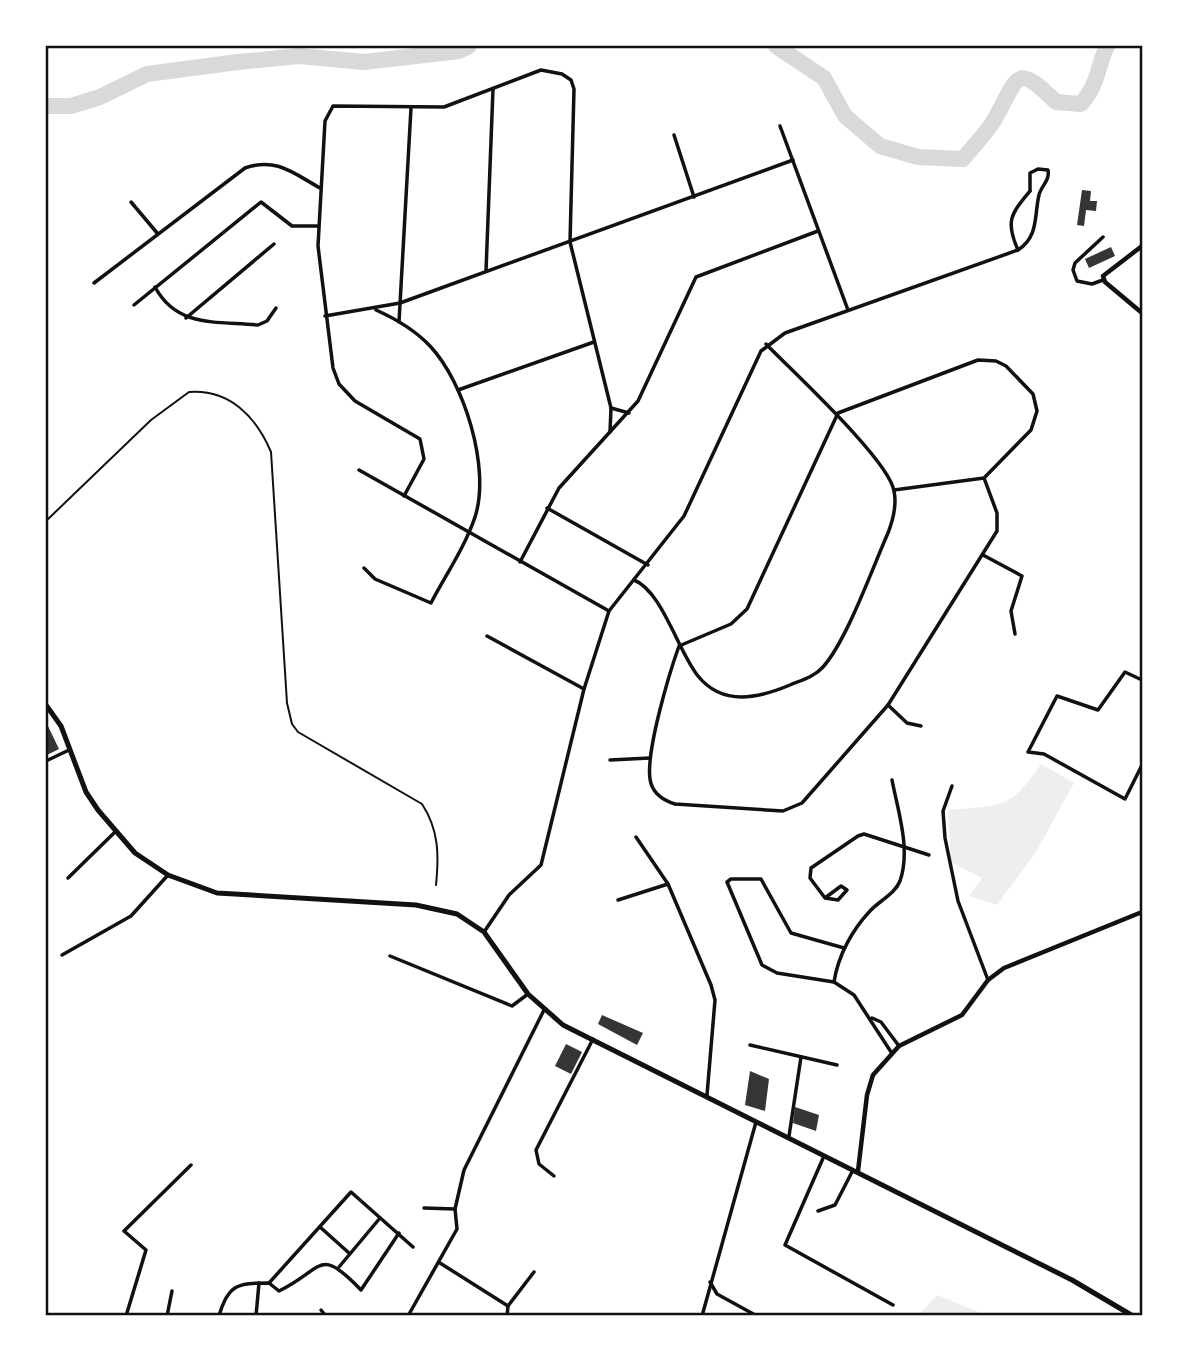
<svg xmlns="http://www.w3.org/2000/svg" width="1188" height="1361" viewBox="0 0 1188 1361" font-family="Overpass,sans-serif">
<rect width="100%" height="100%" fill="#fff"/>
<!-- green -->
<g fill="#eee">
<path d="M 1041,764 L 1074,783 L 1036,852 L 997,905 L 969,896 L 982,878 L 951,862 L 948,810 C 1000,805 1009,811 1041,764 Z"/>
<path d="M 937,1295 L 986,1315 L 919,1315 Z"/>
</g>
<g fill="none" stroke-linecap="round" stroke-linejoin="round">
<!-- river -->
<g stroke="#d9d9d9" stroke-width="16">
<path d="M 776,46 L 824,78 L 845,116 L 880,146 L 918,157 L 963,159 C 974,145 989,131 997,115 C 1019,74 1017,64 1056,102 L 1081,104 C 1098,85 1097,68 1107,46"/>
<path d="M 46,106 L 71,106 L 100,97 L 147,74 L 238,62 L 299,56 L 364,62 L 459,51 L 469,46"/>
</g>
</g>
<!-- building -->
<g fill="#353535">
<path d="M 1082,190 L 1091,191 L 1090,201 L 1097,201 L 1096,211 L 1086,210 L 1084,226 L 1077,225 Z"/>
<path d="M 1111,247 L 1115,256 L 1089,268 L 1085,259 Z"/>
<path d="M 46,722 L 59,749 L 47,755 L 46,752 Z"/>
<path d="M 602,1015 L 643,1033 L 637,1045 L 598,1024 Z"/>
<path d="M 566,1044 L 582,1052 L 571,1074 L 555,1066 Z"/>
<path d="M 750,1071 L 769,1079 L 765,1111 L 745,1105 Z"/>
<path d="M 795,1107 L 819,1115 L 816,1131 L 793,1123 Z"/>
</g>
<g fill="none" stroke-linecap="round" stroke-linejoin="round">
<!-- service -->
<path stroke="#111" stroke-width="2" d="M 46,521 L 151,420 L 189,392 C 230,389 256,417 271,452 L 287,703 L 292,724 L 298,732 L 422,804 C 439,830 439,855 436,885"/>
<!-- minor -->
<g stroke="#111" stroke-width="3.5">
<path d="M 780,126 L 848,310"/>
<path d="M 674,135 L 694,197"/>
<path d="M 131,202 L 158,234"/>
<path d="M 1103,237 L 1075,263 L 1073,270 L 1077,281 L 1092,284 L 1103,280"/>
<path d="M 1018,250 C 1005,221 1011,214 1030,191"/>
<path d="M 486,271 L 493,89"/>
<path d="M 94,283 L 245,168 C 276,157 293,173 320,188"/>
<path d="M 155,287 C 177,328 217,321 258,325 L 267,321 L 276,308"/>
<path d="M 134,305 L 261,202 L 292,226 L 318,226"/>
<path d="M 325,316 L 400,303 L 793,160"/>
<path d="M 186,318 L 274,244"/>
<path d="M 399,322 L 411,108"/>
<path d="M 458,390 L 594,342"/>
<path d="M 611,408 L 629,413"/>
<path d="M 359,470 L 609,611"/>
<path d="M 894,490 L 984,478 L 1031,430 L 1037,411 L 1033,394 L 1006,366 L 996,361 L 978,360 L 838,413 L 747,609 L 731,624 L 679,646 C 669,674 646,751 650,779 C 652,793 662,800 675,804 L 783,811 L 802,803 L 888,705 L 997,531 L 997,513 L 984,478"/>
<path d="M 404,496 L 424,459 L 420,439 L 355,401 L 339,384 L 333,368 L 318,246 L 325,121 L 333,106 L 444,107 L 541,70 L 562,74 L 571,80 L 574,89 L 570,242 L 611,408 L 610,432"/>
<path d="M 547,508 L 648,565"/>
<path d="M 983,555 L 1022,576 L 1011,611 L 1015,634"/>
<path d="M 520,562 L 559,488 L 638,401 L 696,277 L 818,231"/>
<path d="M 364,568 L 375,579 L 431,603 C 445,576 465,547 475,517 C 491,468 464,382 430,346 C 415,330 396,319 376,310"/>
<path d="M 634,580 C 662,591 678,651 698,676 C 723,707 759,698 790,685 C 802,680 814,677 823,667 C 847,640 872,569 888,533 C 893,520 897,505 894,491 C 889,460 793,372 766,344"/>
<path d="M 487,636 L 584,689"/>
<path d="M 1142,680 L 1125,672 L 1098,710 L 1057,696 L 1028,752 L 1044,754 L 1125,799 L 1142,765"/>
<path d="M 888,705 L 907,723 L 921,726"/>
<path d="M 610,760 L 650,758"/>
<path d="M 46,761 L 69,750"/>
<path d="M 952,786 L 943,811 L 945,838 L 958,901 L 988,980"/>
<path d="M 636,837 L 668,884 L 711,985 L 715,1000 L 707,1095"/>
<path d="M 68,878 L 115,832"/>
<path d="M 825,898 L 841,886 L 847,890 L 838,900 L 825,898 L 810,878 L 811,868 L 858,836 L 864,834 L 929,855"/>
<path d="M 618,900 L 668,884"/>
<path d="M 484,932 L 509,895 L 541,865 L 584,689 L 609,611 L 684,516 L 761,351 L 785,333 L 1018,250 C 1039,236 1034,216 1039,195 C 1041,186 1050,181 1048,170 L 1038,169 L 1030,173 L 1030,191"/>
<path d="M 62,955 L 131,916 L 168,875"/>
<path d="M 390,956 L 512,1006 L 528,994"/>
<path d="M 834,982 L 777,973 L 762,965 L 727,882 L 731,879 L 761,879 L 791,933 L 844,948"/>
<path d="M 872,1018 L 881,1022 L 899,1046"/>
<path d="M 750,1045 L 837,1065"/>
<path d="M 891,1052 L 854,995 L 834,982 C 838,956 852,930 870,911 C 879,901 895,894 900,881 C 911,850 898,811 892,780"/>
<path d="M 789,1136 L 801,1057"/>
<path d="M 824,1156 L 785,1245 L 893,1305"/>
<path d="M 554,1176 L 539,1164 L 536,1150 L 593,1039"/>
<path d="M 424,1208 L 455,1209"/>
<path d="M 818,1211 L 835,1205 L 853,1170"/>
<path d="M 320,1227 L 349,1253"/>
<path d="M 440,1263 L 508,1306"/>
<path d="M 339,1267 L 380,1218"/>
<path d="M 710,1282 L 717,1294 L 757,1316"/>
<path d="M 269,1283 L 351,1192 L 413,1247"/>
<path d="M 321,1310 L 326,1316"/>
<path d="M 126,1316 L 146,1250 L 124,1231 L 191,1165"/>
<path d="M 167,1316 L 172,1291"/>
<path d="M 219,1316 C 228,1284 238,1283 269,1283 L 279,1291 C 324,1269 318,1245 361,1290 L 399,1233"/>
<path d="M 256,1316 L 259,1283"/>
<path d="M 408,1316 L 457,1229 L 455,1209 L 464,1170 L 544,1010"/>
<path d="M 507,1316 L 508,1306 L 534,1272"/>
<path d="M 702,1316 L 756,1122"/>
</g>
<!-- tertiary -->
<g stroke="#111" stroke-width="4.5">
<path d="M 1142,246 L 1103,276 L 1105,282 L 1142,313"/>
<path d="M 858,1171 L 867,1095 L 873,1075 L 899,1046 L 962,1015 L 988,980 L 1004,968 L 1142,912"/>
</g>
<!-- secondary -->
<path stroke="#111" stroke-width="5" d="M 46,705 L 61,726 L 86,792 L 98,810 L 135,853 L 168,875 L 217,893 L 416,905 L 457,914 L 484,932 L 528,994 L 563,1025 L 1072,1280 L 1133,1316"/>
</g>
<!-- border -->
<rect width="1188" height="1361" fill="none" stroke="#ffffff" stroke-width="94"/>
<rect x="47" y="47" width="1094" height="1267" fill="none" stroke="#111" stroke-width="2.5"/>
</svg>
